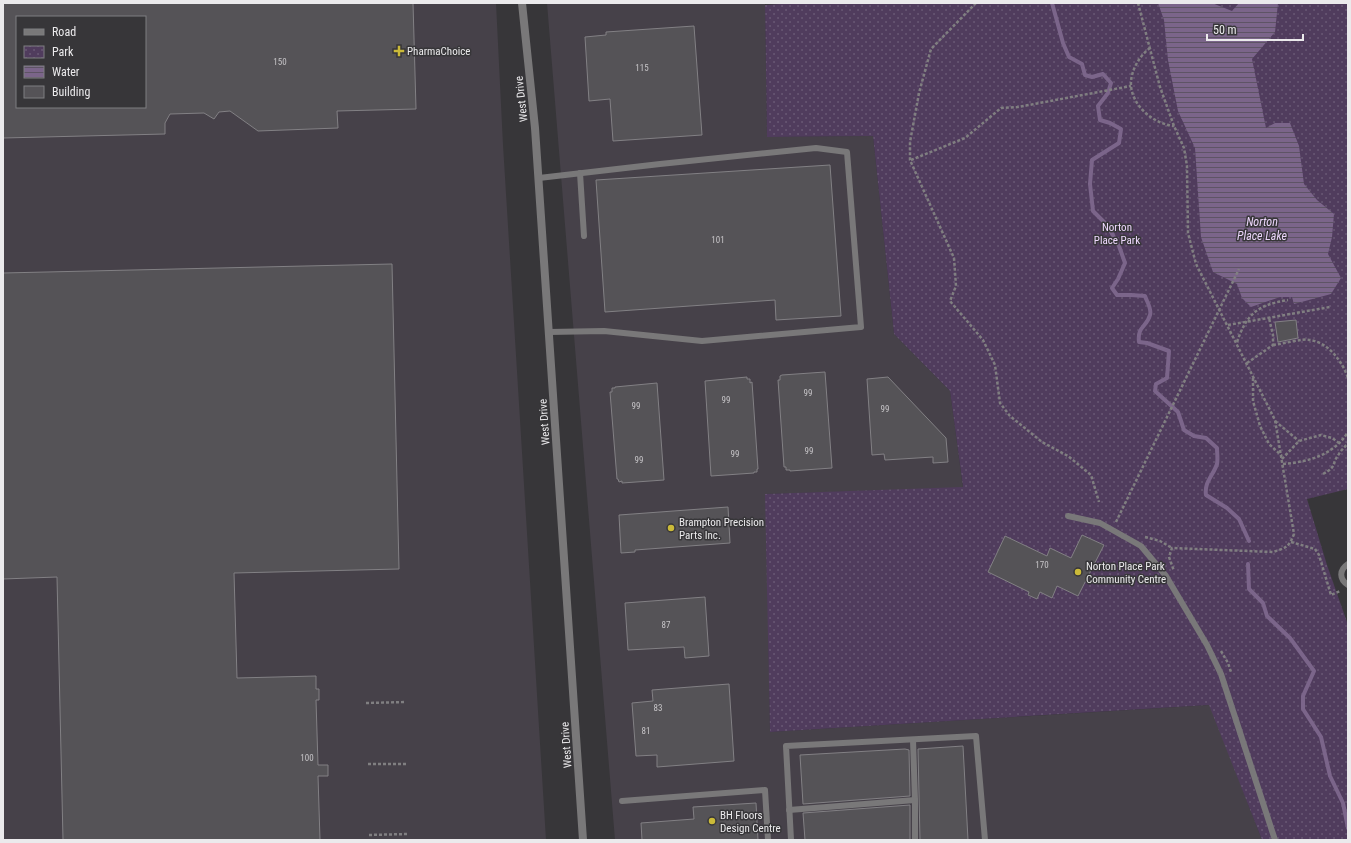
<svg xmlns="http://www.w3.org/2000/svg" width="1351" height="843" viewBox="0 0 1351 843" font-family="'Roboto Condensed',sans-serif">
<defs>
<pattern id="park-dots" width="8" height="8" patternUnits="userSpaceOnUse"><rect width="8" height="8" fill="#503c5d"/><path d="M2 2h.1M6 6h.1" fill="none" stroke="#695874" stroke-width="1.8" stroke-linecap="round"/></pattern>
<pattern id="water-rules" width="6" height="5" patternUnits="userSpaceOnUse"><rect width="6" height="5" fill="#7b658a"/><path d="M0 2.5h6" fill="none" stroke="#5e5465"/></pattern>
</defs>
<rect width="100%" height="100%" fill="#373639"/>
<!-- built -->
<g fill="#464149" fill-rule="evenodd">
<path d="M 3,3 L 496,3 L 503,145 L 546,840 L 3,840 ZM 17,17 L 145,17 L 145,107 L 17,107 Z"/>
<path d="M 547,3 L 765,3 L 767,137 L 873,136 L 894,334 L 950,391 L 963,488 L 766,494 L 770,732 L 1210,705 L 1262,840 L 615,840 Z"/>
</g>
<!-- park -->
<path fill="url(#park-dots)" d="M 794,3 L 1348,3 L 1348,489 L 1307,499 L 1327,565 L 1348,625 L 1348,840 L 1262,840 L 1209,705 L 770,732 L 765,494 L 963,487 L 950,391 L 894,334 L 873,136 L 767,137 L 765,5 Z"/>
<!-- water -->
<path fill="url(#water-rules)" d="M 1158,3 L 1212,3 L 1232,11 L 1239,3 L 1278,3 L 1275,32 L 1252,59 L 1266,128 L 1275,123 L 1290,123 L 1299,146 L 1304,184 L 1317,200 L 1334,214 L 1332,237 L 1328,254 L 1341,278 L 1331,294 L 1294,304 L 1292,297 L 1280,297 L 1251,307 L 1242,298 L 1237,284 L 1213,272 L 1201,237 L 1195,148 L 1178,111 L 1168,60 L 1164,20 Z"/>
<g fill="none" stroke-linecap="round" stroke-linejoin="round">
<!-- stream -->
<g stroke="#7b658a" stroke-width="4">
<path d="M 1052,3 L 1063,43 L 1069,57 L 1082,64 L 1085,75 L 1092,77 L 1103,74 L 1111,83 L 1108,93 L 1098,106 L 1100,120 L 1110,123 L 1121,129 L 1119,143 L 1092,160 L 1090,184 L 1093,211 L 1107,225 L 1119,246 L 1125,263 L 1118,279 L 1112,288 L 1117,295 L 1131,295 L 1145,296 C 1147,302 1152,309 1150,315 C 1147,327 1137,326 1139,342 L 1147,343 L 1169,351 L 1167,378 L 1156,384 L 1155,391 L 1178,412 L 1184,430 L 1194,436 L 1206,438 L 1217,448 C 1217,453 1218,459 1217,464 C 1213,476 1204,482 1206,495 L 1227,508 L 1239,519 L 1249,541"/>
<path d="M 1248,564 L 1249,589 L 1263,603 L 1267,616 L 1290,638 L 1314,671 L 1303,696 L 1303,709 L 1321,737 L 1330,776 L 1343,803 L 1348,828"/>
</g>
</g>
<!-- building -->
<g fill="#555357" stroke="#828084" fill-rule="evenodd">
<path d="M 3,3 L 413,3 L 416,109 L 337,111 L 338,128 L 258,131 L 230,111 L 219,112 L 214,119 L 204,113 L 170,114 L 165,123 L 165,134 L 3,138 ZM 17,17 L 145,17 L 145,107 L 17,107 Z"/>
<path d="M 694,26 L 702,135 L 613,141 L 610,99 L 589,101 L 585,37 L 606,35 L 606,32 Z"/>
<path d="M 830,165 L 841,316 L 776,320 L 775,300 L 605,312 L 596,180 Z"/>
<path d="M 392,264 L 399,569 L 234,573 L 237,678 L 316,676 L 316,689 L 319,689 L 319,700 L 316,700 L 318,765 L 328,765 L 328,776 L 318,776 L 320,840 L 63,840 L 57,577 L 3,579 L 3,273 Z"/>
<path d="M 1296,320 L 1298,338 L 1278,342 L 1275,322 Z"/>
<path d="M 825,372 L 832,468 L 790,471 L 790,470 L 786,470 L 786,467 L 784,467 L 778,380 L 780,380 L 780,376 L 782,375 Z"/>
<path d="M 747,377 L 747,379 L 750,379 L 750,383 L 752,382 L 758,469 L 757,469 L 757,472 L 754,472 L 754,473 L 711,476 L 705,381 Z"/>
<path d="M 888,377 L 946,438 L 948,462 L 933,463 L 933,457 L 885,460 L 884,454 L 872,455 L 867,379 Z"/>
<path d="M 657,383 L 664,480 L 622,483 L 622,481 L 619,482 L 618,479 L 617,479 L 610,392 L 612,392 L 612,388 L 615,388 L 615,387 Z"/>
<path d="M 728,507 L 730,543 L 635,550 L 635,552 L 621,553 L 619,515 Z"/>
<path d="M 1082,535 L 1104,545 L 1078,596 L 1057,586 L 1052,598 L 1040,592 L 1037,599 L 1028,595 L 1029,592 L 988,572 L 1005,536 L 1047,556 L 1050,548 L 1071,558 Z"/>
<path d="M 705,597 L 709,656 L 685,658 L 684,647 L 628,650 L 625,603 Z"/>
<path d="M 729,684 L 734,761 L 657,767 L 657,755 L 636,756 L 632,703 L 653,701 L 652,690 Z"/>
<path d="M 963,746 L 968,840 L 920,840 L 918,749 Z"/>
<path d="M 905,749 L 909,750 L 910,796 L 803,804 L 800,755 Z"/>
<path d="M 756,803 L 758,840 L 642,840 L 641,823 L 694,819 L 693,807 Z"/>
<path d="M 910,805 L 910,840 L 805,840 L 803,813 Z"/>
</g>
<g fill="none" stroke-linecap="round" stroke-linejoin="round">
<!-- path -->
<g stroke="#807f81" stroke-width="2.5" stroke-dasharray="3 2" stroke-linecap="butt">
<path d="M 976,3 L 931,49 L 919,93 L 910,142 L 910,160 L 954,258 L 956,286 L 950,301 L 983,340 L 995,365 L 1000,403 L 1010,416 L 1042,442 L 1068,456 L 1091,475 L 1099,502"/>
<path d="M 1138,3 L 1160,87 L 1174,126 L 1184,148 L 1187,166 L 1188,233 L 1196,264 L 1275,420 L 1294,534 C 1289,547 1286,548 1273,552 L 1172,548 L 1169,557 L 1174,571"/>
<path d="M 1150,48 C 1139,56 1130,72 1131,86 C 1133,107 1154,124 1174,126"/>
<path d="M 911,160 L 965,138 L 1001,108 L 1018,107 L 1131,86"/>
<path d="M 1228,325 L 1330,307"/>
<path d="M 1237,342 C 1247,313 1258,305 1288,300"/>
<path d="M 1273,345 C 1282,344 1303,338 1310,340 C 1329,343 1342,361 1348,378"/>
<path d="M 1247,363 L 1273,345 L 1273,335 L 1269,318"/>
<path d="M 1253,378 L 1253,401 L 1260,426 L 1269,444 L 1282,456"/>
<path d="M 1275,421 L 1299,441"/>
<path d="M 1282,459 L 1299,441 L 1321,435 L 1332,438 L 1339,443"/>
<path d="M 1283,464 C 1308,462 1334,455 1348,432"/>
<path d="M 1323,474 C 1338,466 1331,464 1339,454 C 1341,450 1345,447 1348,443"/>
<path d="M 1116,522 L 1239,269"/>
<path d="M 1145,537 L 1160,541 L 1172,548"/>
<path d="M 1291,542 L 1315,549 L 1319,555 L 1331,595 L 1340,591"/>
<path d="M 1221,651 L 1228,663 L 1231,672"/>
<path d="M 366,703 L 406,702"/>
<path d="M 368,764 L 407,764"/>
<path d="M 369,835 L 408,834"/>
</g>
<!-- service -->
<g stroke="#797879" stroke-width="6">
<path d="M 580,173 L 584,236"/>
<path d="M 539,178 L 660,164 L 816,148 L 847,152 L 861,327 L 702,341 L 604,331 L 549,332"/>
<path d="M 1068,516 L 1100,523 L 1141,546 L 1166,576 L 1207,645 L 1221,674 L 1275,840"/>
<path d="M 1348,564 C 1339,570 1339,579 1348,585"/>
<path d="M 913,740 L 915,800 L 915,840"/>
<path d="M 622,801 L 765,790 L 768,840"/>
<path d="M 789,810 L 915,800"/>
<path d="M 791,840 L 786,746 L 976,736 L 985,840"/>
</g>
<!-- tertiary -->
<path stroke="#797879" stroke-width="8" d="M 522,3 L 535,128 L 583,840"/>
</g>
<!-- markers -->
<g fill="#cbba39" stroke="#373639" stroke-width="1.5">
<path d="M397 45h4v4h4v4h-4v4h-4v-4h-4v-4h4z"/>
<circle cx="671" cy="528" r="4"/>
<circle cx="1078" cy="572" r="4"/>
<circle cx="712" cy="821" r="4"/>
</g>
<g text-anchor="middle" stroke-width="3" stroke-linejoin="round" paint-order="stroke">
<!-- number labels -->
<g font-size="9" fill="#c6c4c7">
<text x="280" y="65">150</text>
<text x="642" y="71">115</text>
<text x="718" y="243">101</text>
<text x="808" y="396">99</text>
<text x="726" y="403">99</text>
<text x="636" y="409">99</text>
<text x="885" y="412">99</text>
<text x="809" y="454">99</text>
<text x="735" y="457">99</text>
<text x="639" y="463">99</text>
<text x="1042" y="568">170</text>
<text x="666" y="628">87</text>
<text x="658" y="711">83</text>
<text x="646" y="734">81</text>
<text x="307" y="761">100</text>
</g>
<!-- poi labels -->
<g font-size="11" fill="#ebeaec" stroke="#373639" text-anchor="start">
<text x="407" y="55">PharmaChoice</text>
<text x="679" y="526">Brampton Precision<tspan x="679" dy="13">Parts Inc.</tspan></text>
<text x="1086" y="570">Norton Place Park<tspan x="1086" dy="13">Community Centre</tspan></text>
<text x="720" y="819">BH Floors<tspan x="720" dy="13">Design Centre</tspan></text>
</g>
<!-- street labels -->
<g font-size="11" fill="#ebeaec" stroke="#373639">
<text transform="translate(521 99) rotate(-96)" y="4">West Drive</text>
<text transform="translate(544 422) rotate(-94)" y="4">West Drive</text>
<text transform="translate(566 745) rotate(-94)" y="4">West Drive</text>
</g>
<!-- park labels -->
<g font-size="11" fill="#efd9fe" stroke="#373639">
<text x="1117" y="231">Norton<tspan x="1117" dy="13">Place Park</tspan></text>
</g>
<!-- water labels -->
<g font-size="12" font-style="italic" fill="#ebd5fa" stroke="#373639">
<text x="1262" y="226">Norton<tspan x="1262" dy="14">Place Lake</tspan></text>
</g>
</g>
<!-- border -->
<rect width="1351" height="843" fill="none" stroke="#ebeaec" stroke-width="8"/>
<!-- legend -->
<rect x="16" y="16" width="130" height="92" fill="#373639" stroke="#7f7e81"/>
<rect x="24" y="29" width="20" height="6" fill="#797879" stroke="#7f7e81"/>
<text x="52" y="36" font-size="12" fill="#ebeaec">Road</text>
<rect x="24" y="46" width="20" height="12" fill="url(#park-dots)" stroke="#7f7e81"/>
<text x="52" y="56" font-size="12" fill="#ebeaec">Park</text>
<rect x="24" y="66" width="20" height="12" fill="url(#water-rules)" stroke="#7f7e81"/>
<text x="52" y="76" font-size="12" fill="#ebeaec">Water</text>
<rect x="24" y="86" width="20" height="12" fill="#555357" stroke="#7f7e81"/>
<text x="52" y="96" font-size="12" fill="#ebeaec">Building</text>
<!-- scale -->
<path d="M1207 34v6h96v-6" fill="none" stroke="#ebeaec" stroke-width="2"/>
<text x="1213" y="34" font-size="12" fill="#ebeaec" stroke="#373639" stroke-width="3" paint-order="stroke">50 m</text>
</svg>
